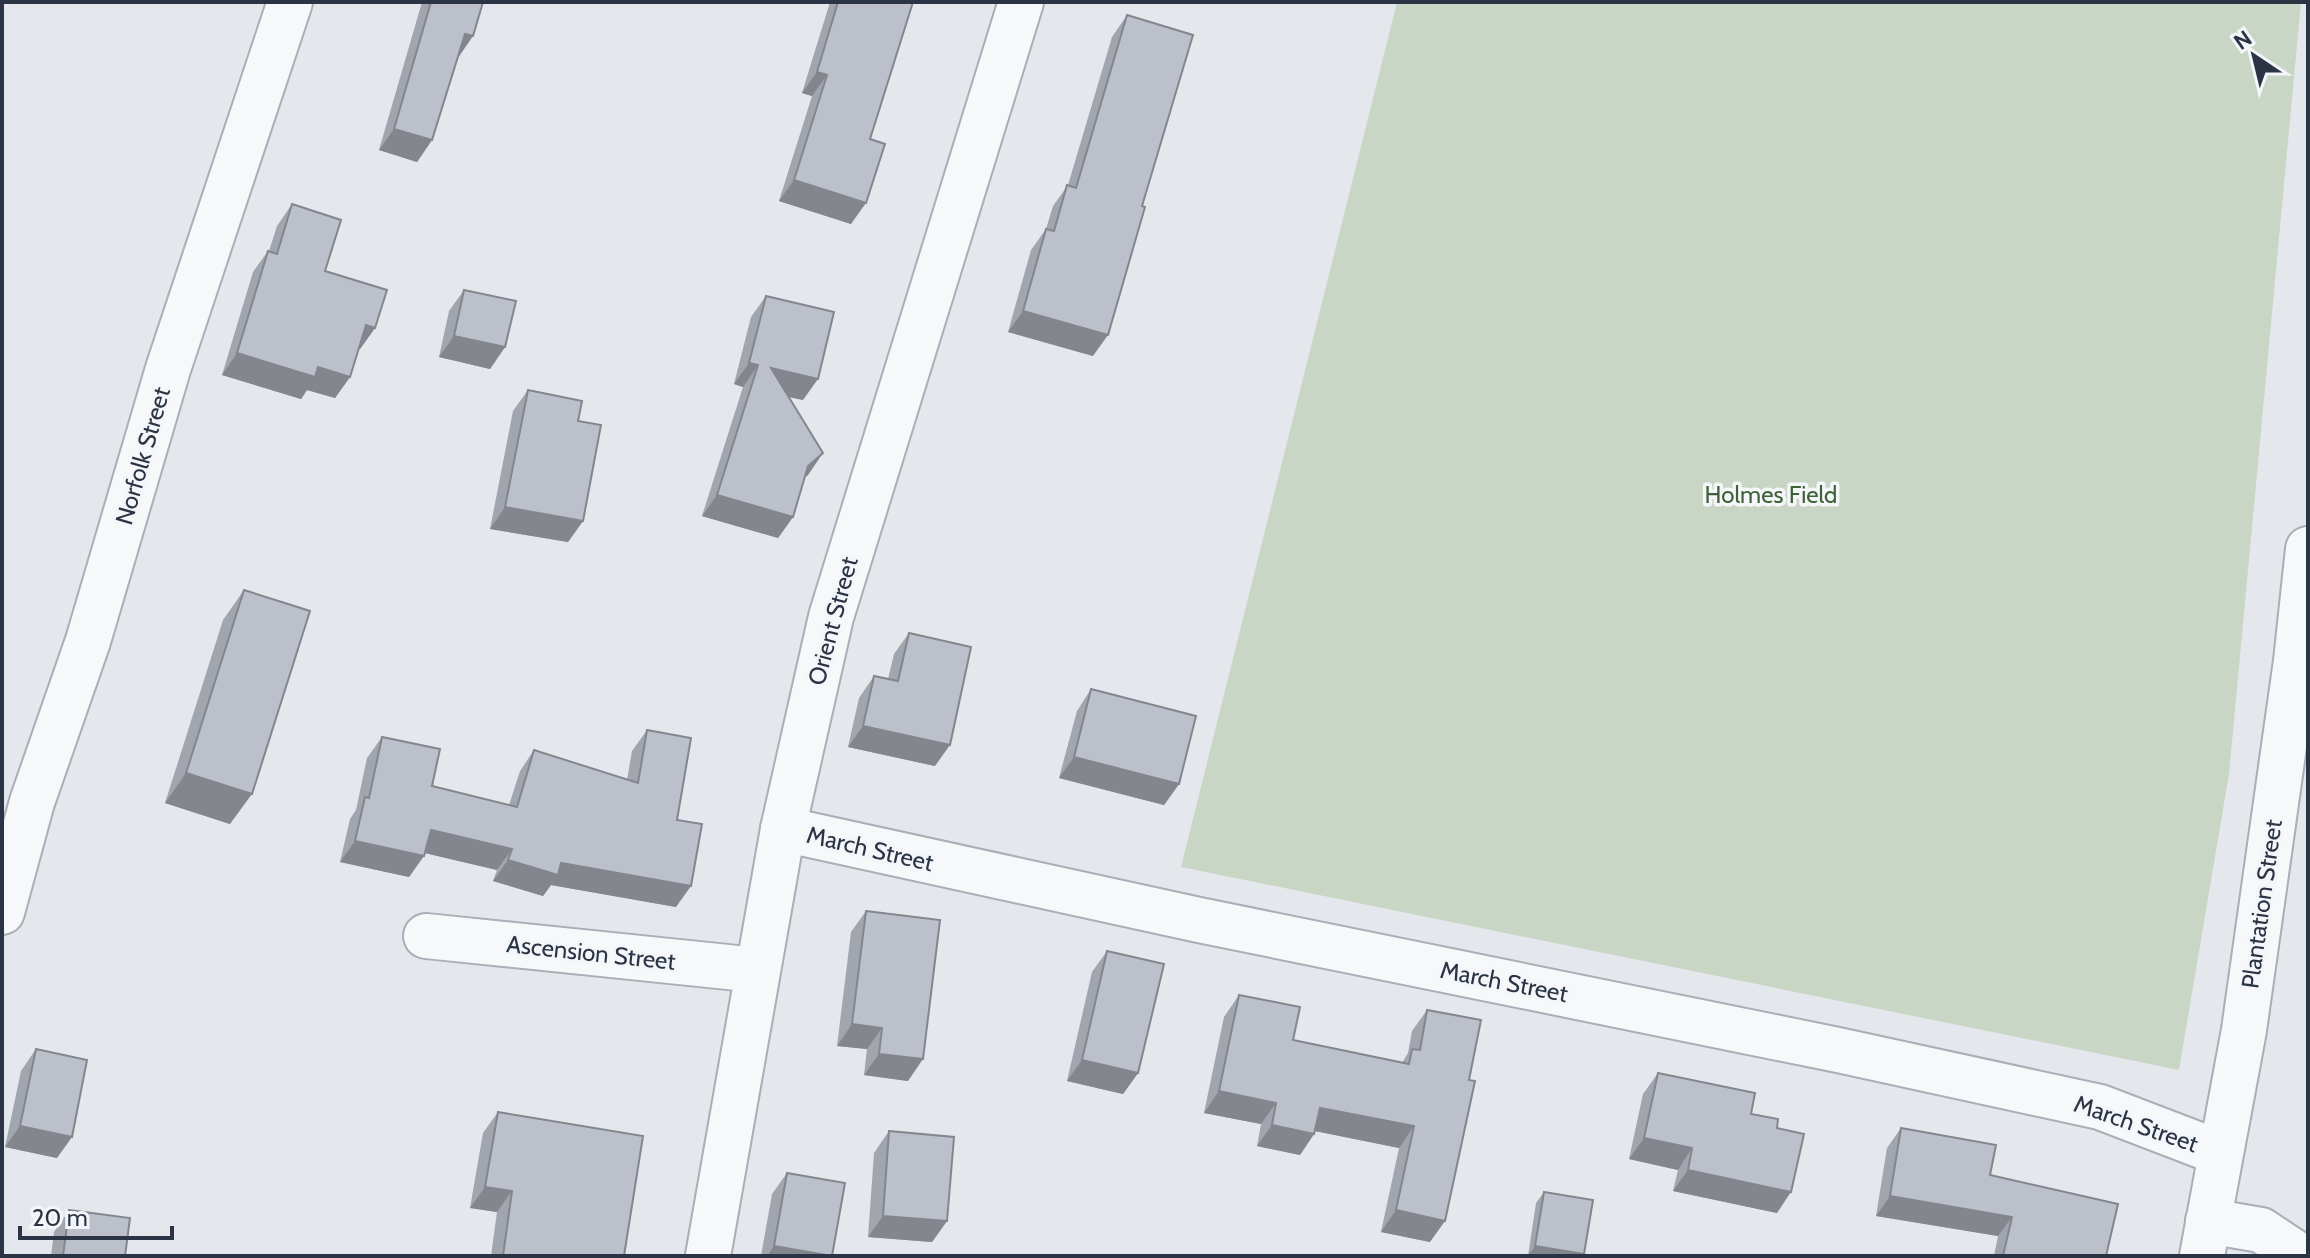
<svg xmlns="http://www.w3.org/2000/svg" width="2310" height="1258" viewBox="0 0 2310 1258" font-family="Cabin,sans-serif">
<rect width="100%" height="100%" fill="#e4e7ec"/>
<!-- green -->
<path fill="#c9d6c5" d="M 1397,2 L 2301,2 L 2229,774 L 2179,1070 L 1181,867 Z"/>
<g fill="none" stroke-linecap="round" stroke-linejoin="round">
<defs>
<g id="minor">
<path d="M 783,829 L 1199,920 L 1838,1050 L 2100,1107 L 2220,1153"/>
<path d="M 2,912 L 32,802 L 88,641 L 168,369 L 290,2"/>
<path d="M 426,936 L 757,970"/>
<path d="M 2208,1221 L 2261,1230 L 2300,1256"/>
<path d="M 708,1256 L 783,829 L 831,617 L 1021,2"/>
</g>
<path id="tertiary" d="M 2202,1256 L 2244,1030 L 2296,661 L 2308,549"/>
</defs>
<!-- minor casing -->
<use href="#minor" stroke="#a9aeb7" stroke-width="48"/>
<!-- tertiary casing -->
<use href="#tertiary" stroke="#a9aeb7" stroke-width="48"/>
<!-- minor -->
<use href="#minor" stroke="#f7f8fa" stroke-width="44"/>
<!-- tertiary -->
<use href="#tertiary" stroke="#f7f8fa" stroke-width="44"/>
</g>
<!-- wall -->
<g fill="#a1a5ae">
<path d="M 422,2 L 483,2 L 458,58 L 432,140 L 417,162 L 379,150 Z"/>
<path d="M 830,2 L 913,2 L 870,139 L 851,224 L 779,201 L 812,96 L 802,93 Z"/>
<path d="M 1127,15 L 1093,356 L 1008,332 L 1031,250 L 1046,229 L 1053,206 L 1068,185 L 1112,37 Z"/>
<path d="M 292,204 L 325,271 L 375,328 L 360,349 L 359,348 L 350,377 L 335,398 L 307,390 L 301,399 L 222,375 L 253,272 L 268,251 L 269,251 L 277,226 Z"/>
<path d="M 464,290 L 505,347 L 490,369 L 439,357 L 449,311 Z"/>
<path d="M 766,296 L 803,400 L 788,397 L 808,475 L 805,477 L 793,517 L 778,538 L 702,516 L 743,387 L 734,384 L 751,317 Z"/>
<path d="M 528,390 L 583,521 L 568,542 L 490,529 L 513,411 Z"/>
<path d="M 244,590 L 230,824 L 165,803 L 223,620 Z"/>
<path d="M 909,633 L 935,766 L 848,747 L 859,698 L 874,676 L 888,679 L 894,654 Z"/>
<path d="M 1091,689 L 1179,784 L 1164,805 L 1059,778 L 1077,711 Z"/>
<path d="M 647,730 L 677,820 L 676,907 L 551,885 L 543,896 L 493,881 L 497,870 L 425,853 L 409,877 L 340,862 L 350,819 L 356,810 L 367,758 L 382,737 L 432,786 L 509,805 L 520,771 L 534,750 L 627,780 L 632,751 Z"/>
<path d="M 866,911 L 908,1081 L 864,1075 L 867,1049 L 837,1046 L 851,932 Z"/>
<path d="M 1107,951 L 1138,1073 L 1123,1094 L 1067,1081 L 1092,972 Z"/>
<path d="M 1239,995 L 1293,1040 L 1402,1063 L 1408,1053 L 1412,1031 L 1427,1010 L 1430,1242 L 1381,1232 L 1399,1148 L 1315,1131 L 1314,1134 L 1300,1155 L 1257,1146 L 1261,1124 L 1204,1113 L 1224,1017 Z"/>
<path d="M 36,1049 L 57,1158 L 5,1147 L 21,1071 Z"/>
<path d="M 1658,1073 L 1751,1114 L 1777,1128 L 1777,1213 L 1673,1191 L 1678,1170 L 1629,1159 L 1643,1094 Z"/>
<path d="M 498,1112 L 624,1256 L 491,1256 L 497,1212 L 470,1208 L 483,1133 Z"/>
<path d="M 1901,1128 L 1990,1175 L 2106,1256 L 1994,1256 L 1998,1236 L 1876,1216 L 1887,1148 Z"/>
<path d="M 889,1131 L 947,1221 L 932,1242 L 868,1237 L 874,1153 Z"/>
<path d="M 787,1173 L 832,1256 L 761,1256 L 772,1194 Z"/>
<path d="M 1544,1192 L 1584,1254 L 1583,1256 L 1528,1256 L 1536,1203 Z"/>
<path d="M 69,1210 L 125,1256 L 51,1256 L 54,1232 Z"/>
</g>
<!-- shaded-wall -->
<g fill="#83868d">
<path d="M 465,34 L 473,36 L 458,58 Z"/>
<path d="M 817,72 L 827,75 L 812,96 L 802,93 Z"/>
<path d="M 394,129 L 432,140 L 417,162 L 379,150 Z"/>
<path d="M 794,180 L 866,203 L 851,224 L 779,201 Z"/>
<path d="M 1023,311 L 1108,335 L 1093,356 L 1008,332 Z"/>
<path d="M 366,325 L 375,328 L 360,349 L 351,346 Z"/>
<path d="M 454,336 L 505,347 L 490,369 L 439,357 Z"/>
<path d="M 237,353 L 318,367 L 350,377 L 335,398 L 307,390 L 301,399 L 222,375 Z"/>
<path d="M 749,363 L 758,365 L 743,387 L 734,384 Z"/>
<path d="M 771,368 L 818,379 L 803,400 L 756,390 Z"/>
<path d="M 823,453 L 808,475 L 793,488 L 808,466 Z"/>
<path d="M 717,495 L 793,517 L 778,538 L 702,516 Z"/>
<path d="M 505,507 L 583,521 L 568,542 L 490,529 Z"/>
<path d="M 863,726 L 950,745 L 935,766 L 848,747 Z"/>
<path d="M 1074,757 L 1179,784 L 1164,805 L 1059,778 Z"/>
<path d="M 186,773 L 252,794 L 230,824 L 165,803 Z"/>
<path d="M 431,830 L 512,849 L 497,870 L 416,851 Z"/>
<path d="M 355,841 L 424,856 L 409,877 L 340,862 Z"/>
<path d="M 508,860 L 561,863 L 691,886 L 676,907 L 551,885 L 543,896 L 493,881 Z"/>
<path d="M 852,1024 L 882,1028 L 867,1049 L 837,1046 Z"/>
<path d="M 879,1054 L 923,1059 L 908,1081 L 864,1075 Z"/>
<path d="M 1082,1060 L 1138,1073 L 1123,1094 L 1067,1081 Z"/>
<path d="M 1219,1091 L 1276,1103 L 1261,1124 L 1204,1113 Z"/>
<path d="M 1320,1108 L 1414,1126 L 1399,1148 L 1305,1129 Z"/>
<path d="M 1272,1125 L 1314,1134 L 1300,1155 L 1257,1146 Z"/>
<path d="M 20,1126 L 72,1137 L 57,1158 L 5,1147 Z"/>
<path d="M 1644,1138 L 1692,1148 L 1678,1170 L 1629,1159 Z"/>
<path d="M 1688,1170 L 1791,1192 L 1777,1213 L 1673,1191 Z"/>
<path d="M 485,1187 L 512,1191 L 497,1212 L 470,1208 Z"/>
<path d="M 1890,1196 L 2012,1217 L 1998,1236 L 1876,1216 Z"/>
<path d="M 1396,1210 L 1445,1221 L 1430,1242 L 1381,1232 Z"/>
<path d="M 883,1216 L 947,1221 L 932,1242 L 868,1237 Z"/>
<path d="M 774,1246 L 829,1256 L 767,1256 Z"/>
<path d="M 1535,1246 L 1584,1254 L 1583,1256 L 1528,1256 Z"/>
</g>
<!-- building -->
<g fill="#bbc0ca" stroke="#83868d" stroke-width="2">
<path d="M 431,2 L 483,2 L 473,36 L 465,34 L 432,140 L 394,129 Z"/>
<path d="M 838,2 L 913,2 L 870,139 L 885,144 L 866,203 L 794,180 L 827,75 L 817,72 Z"/>
<path d="M 1127,15 L 1193,35 L 1142,206 L 1145,207 L 1108,335 L 1023,311 L 1046,229 L 1054,231 L 1067,185 L 1076,188 Z"/>
<path d="M 292,204 L 341,220 L 325,271 L 387,290 L 375,328 L 366,325 L 350,377 L 318,367 L 315,377 L 237,353 L 268,251 L 277,254 Z"/>
<path d="M 464,290 L 516,301 L 505,347 L 454,336 Z"/>
<path d="M 766,296 L 834,312 L 818,379 L 771,368 L 823,453 L 808,466 L 793,517 L 717,495 L 758,365 L 749,363 Z"/>
<path d="M 528,390 L 582,401 L 578,421 L 601,425 L 583,521 L 505,507 Z"/>
<path d="M 244,590 L 310,611 L 252,794 L 186,773 Z"/>
<path d="M 909,633 L 971,647 L 950,745 L 863,726 L 874,676 L 898,681 Z"/>
<path d="M 1091,689 L 1196,716 L 1179,784 L 1074,757 Z"/>
<path d="M 647,730 L 691,738 L 677,820 L 702,824 L 691,886 L 561,863 L 558,875 L 508,860 L 512,849 L 431,830 L 424,856 L 355,841 L 365,797 L 369,798 L 382,737 L 440,749 L 432,786 L 517,807 L 534,750 L 638,783 Z"/>
<path d="M 866,911 L 940,920 L 923,1059 L 879,1054 L 882,1028 L 852,1024 Z"/>
<path d="M 1107,951 L 1164,964 L 1138,1073 L 1082,1060 Z"/>
<path d="M 1239,995 L 1300,1007 L 1293,1040 L 1409,1064 L 1412,1049 L 1420,1050 L 1427,1010 L 1481,1020 L 1469,1080 L 1475,1081 L 1445,1221 L 1396,1210 L 1414,1126 L 1320,1108 L 1314,1134 L 1272,1125 L 1276,1103 L 1219,1091 Z"/>
<path d="M 36,1049 L 87,1060 L 72,1137 L 20,1126 Z"/>
<path d="M 1658,1073 L 1755,1093 L 1751,1114 L 1778,1119 L 1777,1128 L 1804,1134 L 1791,1192 L 1688,1170 L 1692,1148 L 1644,1138 Z"/>
<path d="M 498,1112 L 643,1136 L 624,1256 L 503,1256 L 512,1191 L 485,1187 Z"/>
<path d="M 1901,1128 L 1996,1145 L 1990,1175 L 2118,1204 L 2106,1256 L 2003,1256 L 2012,1217 L 1890,1196 Z"/>
<path d="M 889,1131 L 954,1137 L 947,1221 L 883,1216 Z"/>
<path d="M 787,1173 L 845,1183 L 832,1256 L 774,1246 Z"/>
<path d="M 1544,1192 L 1593,1200 L 1584,1254 L 1535,1246 Z"/>
<path d="M 69,1210 L 130,1218 L 125,1256 L 63,1256 Z"/>
</g>
<g text-anchor="middle" stroke-width="7" stroke-linejoin="round" paint-order="stroke">
<!-- street labels -->
<g font-size="24" fill="#2b3445" stroke="#f4f6f9">
<text transform="translate(143 456) rotate(-74)" y="8">Norfolk Street</text>
<text transform="translate(833 621) rotate(-75)" y="8">Orient Street</text>
<text transform="translate(870 849) rotate(13)" y="8">March Street</text>
<text transform="translate(2262 904) rotate(-82)" y="8">Plantation Street</text>
<text transform="translate(591 953) rotate(6)" y="8">Ascension Street</text>
<text transform="translate(1504 982) rotate(11)" y="8">March Street</text>
<text transform="translate(2136 1124) rotate(19)" y="8">March Street</text>
</g>
<!-- park labels -->
<g font-size="24" fill="#3f6138" stroke="#f4f6f9">
<text x="1771" y="503">Holmes Field</text>
</g>
</g>
<!-- border -->
<rect width="2310" height="1258" fill="none" stroke="#2b3445" stroke-width="8"/>
<!-- north arrow -->
<g transform="translate(2254 56) rotate(325)" stroke="#f4f6f9" stroke-width="6" paint-order="stroke">
<path d="M0-6L14 30L0 20L-14 30Z" fill="#2b3445"/>
<text y="-12" font-size="22" font-weight="bold" text-anchor="middle" fill="#2b3445">N</text>
</g>
<!-- scale -->
<path d="M20 1226v12h152v-12" fill="none" stroke="#2b3445" stroke-width="4"/>
<text x="32" y="1226" font-size="24" fill="#2b3445" stroke="#f4f6f9" stroke-width="6" paint-order="stroke">20 m</text>
</svg>
